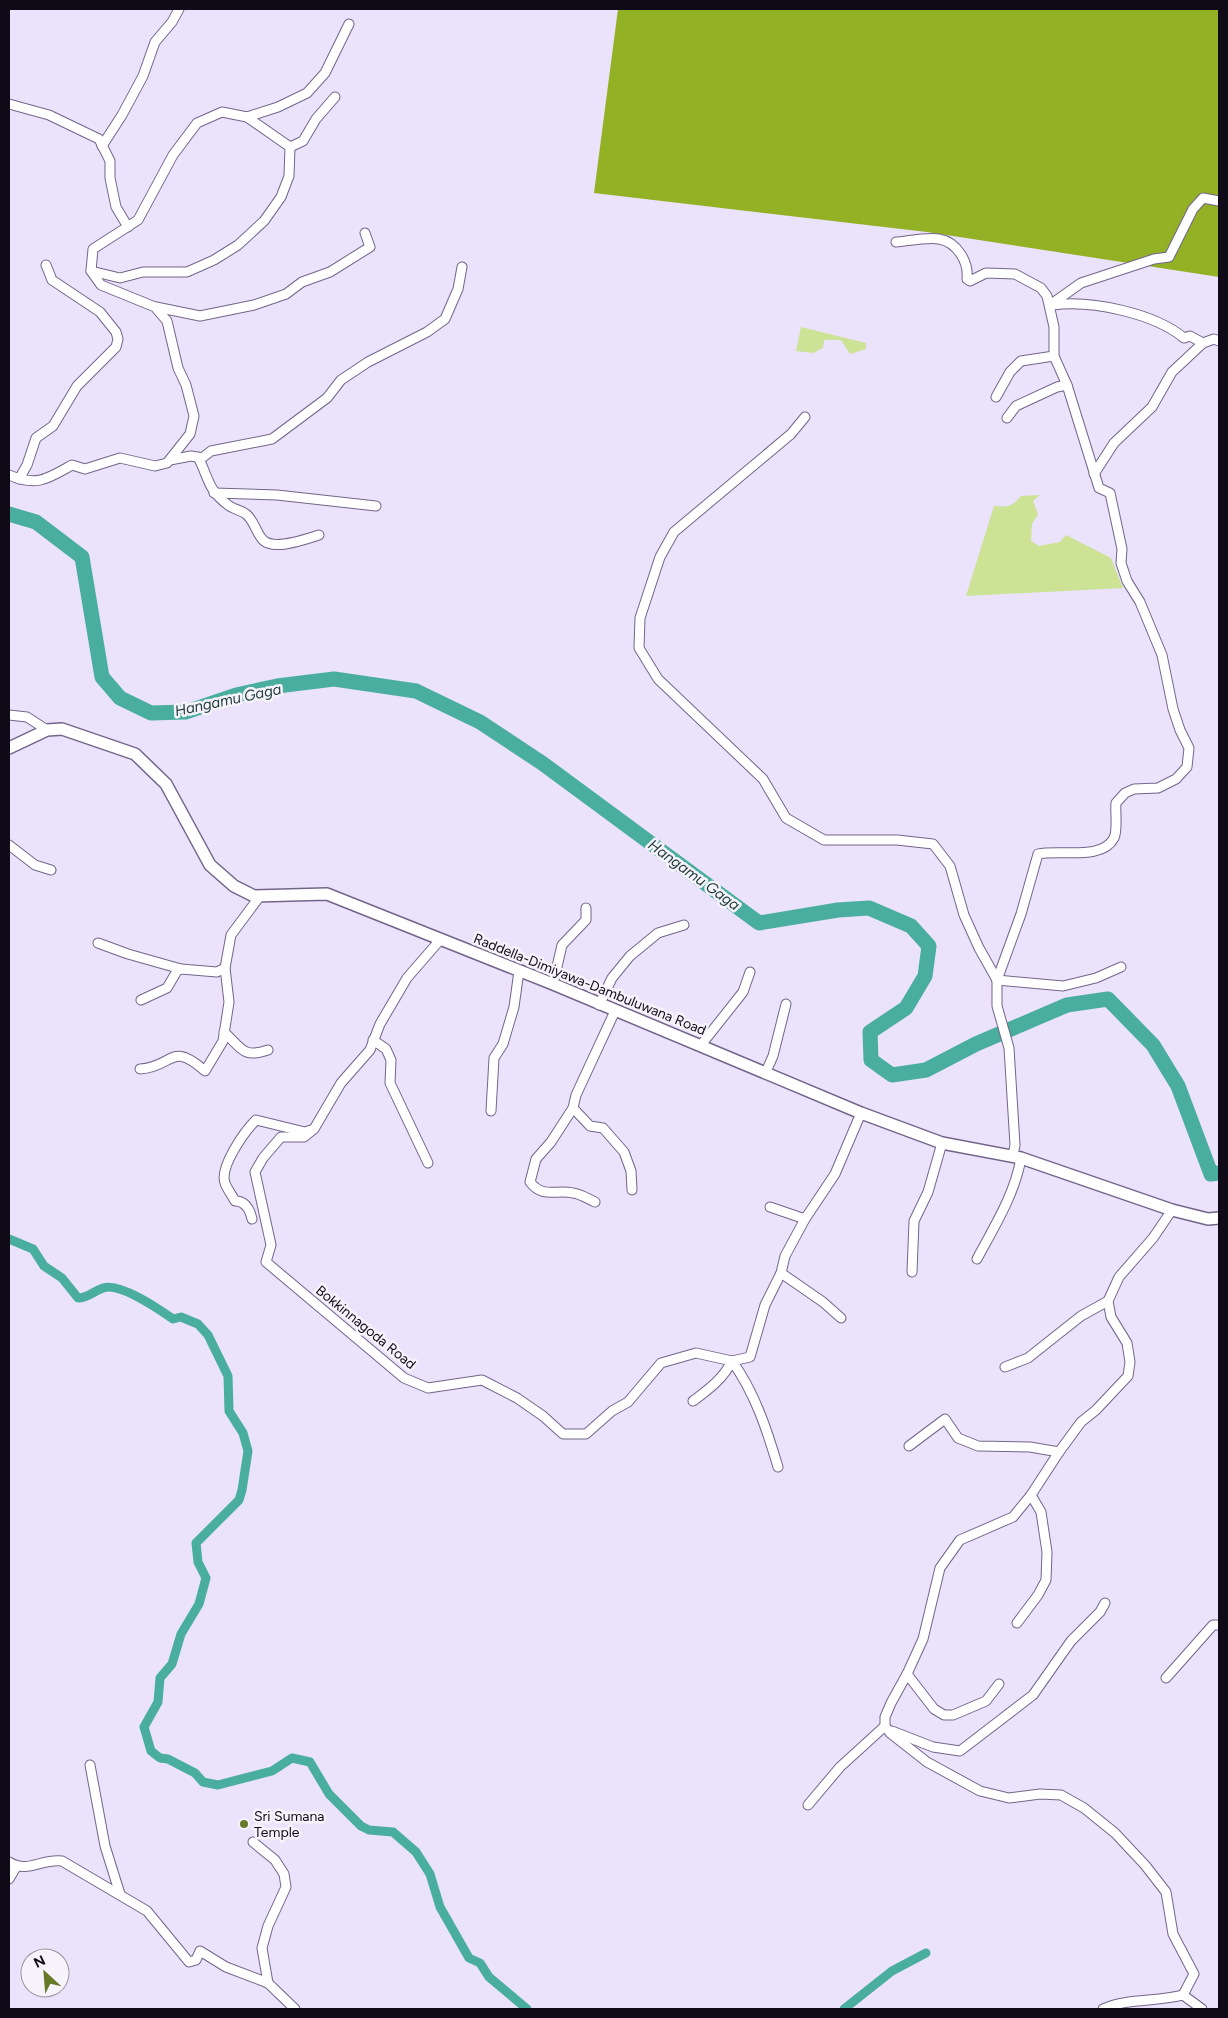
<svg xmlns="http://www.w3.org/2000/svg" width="1228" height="2018" viewBox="0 0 1228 2018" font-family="Figtree,sans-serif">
<rect width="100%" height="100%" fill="#ebe2fc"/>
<!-- green -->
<g fill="#cce294">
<path d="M 801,327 L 866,343 L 866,349 L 850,354 L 841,340 L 824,340 L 823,348 L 813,353 L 796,351 Z"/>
<path d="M 1040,495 L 1033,501 L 1038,514 L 1032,524 L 1031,541 L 1039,546 L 1060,542 L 1066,535 L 1111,558 L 1123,588 L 966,596 L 994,506 C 1007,507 1012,507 1021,496 Z"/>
</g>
<!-- forest -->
<path fill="#93b124" d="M 618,9 L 1219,9 L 1219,277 L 927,232 L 594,193 Z"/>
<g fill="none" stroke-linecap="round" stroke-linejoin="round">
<!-- canal -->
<g stroke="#4aae9e" stroke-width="9">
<path d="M 9,1239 L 33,1249 L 44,1266 L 62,1278 L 78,1298 C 89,1298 93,1291 103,1288 C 120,1282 160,1310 173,1319 L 181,1317 L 198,1324 L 208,1335 L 228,1376 L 229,1411 L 243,1433 L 248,1451 L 242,1490 L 239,1500 L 196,1543 L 198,1562 L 206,1578 L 199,1604 L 181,1634 L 172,1664 L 160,1678 L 158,1702 L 144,1727 L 151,1751 L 160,1758 L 168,1759 L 195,1773 L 203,1782 L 218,1785 L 272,1771 L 292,1758 L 310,1762 L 329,1794 L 361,1826 L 369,1830 L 393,1832 L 416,1852 L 430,1874 L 440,1907 L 469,1958 L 480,1963 L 489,1977 L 527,2009"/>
<path d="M 844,2009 L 892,1971 L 926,1953"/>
</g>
<!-- river -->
<path stroke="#4aae9e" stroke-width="15" d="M 9,514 L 36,522 L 82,557 L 102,677 L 120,698 L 151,713 L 186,712 L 236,695 L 277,686 L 334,679 L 416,691 L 480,722 L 542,763 L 759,923 L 838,910 L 869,908 L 911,926 L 929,946 L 925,976 L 906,1008 L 870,1032 L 871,1060 L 892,1075 L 926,1070 L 976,1044 L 1067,1005 L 1108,999 L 1153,1045 L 1178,1086 L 1211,1174 L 1219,1173"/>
<defs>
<g id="minor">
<path d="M 9,104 L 49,115 L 99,139 L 110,161 L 110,178 L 116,207 L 128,227"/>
<path d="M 102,146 L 122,115 L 143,76 L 155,42 L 172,22 L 179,9"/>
<path d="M 290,147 L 303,141 L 316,119 L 335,97"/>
<path d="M 896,242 C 908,241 927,237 939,239 C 957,242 969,262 967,279 L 970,281 L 986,273 L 1015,274 L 1041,288 L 1047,296 L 1054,327 L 1054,356 L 1067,385 L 1099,488 L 1110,493 L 1122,549 L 1121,563 L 1127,581 L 1140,602 L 1162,655 L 1173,709 L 1180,730 L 1189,748 L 1187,767 L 1176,779 L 1158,788 L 1134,789 L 1125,793 L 1116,803 C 1115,813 1118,830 1114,838 C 1102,861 1060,849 1038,854 L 1021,914 L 997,980 L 997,1006 L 1009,1048 L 1015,1145 L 1013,1155"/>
<path d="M 91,271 L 120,278 L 143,272 L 187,272 L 214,260 L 238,245 L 264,221 L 281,197 L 289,176 L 290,147 L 247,117"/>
<path d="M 1050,305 L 1081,283 L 1154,259 L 1169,257 L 1193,209 L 1203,198 L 1219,201"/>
<path d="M 1053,305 C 1091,300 1154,313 1184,338 L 1190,336 L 1203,343"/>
<path d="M 156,307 L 200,316 L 254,305 L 286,294 L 302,282 L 330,272 L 370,247 L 365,233"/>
<path d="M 996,397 L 1010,372 L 1021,361 L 1054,356"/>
<path d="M 805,417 L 791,434 L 674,532 L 660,557 L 640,618 L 639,648 L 658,679 L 763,779 L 786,818 L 824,840 L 897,840 L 933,844 L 950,866 L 964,915 L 979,948 L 997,980 L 1063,986 L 1096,978 L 1121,967"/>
<path d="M 1007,418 L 1016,406 L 1057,387 L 1067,385"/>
<path d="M 198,457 C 209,478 207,489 228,505 C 233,509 240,510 246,514 C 254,520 256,533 263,540 C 274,551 306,539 319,535"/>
<path d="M 170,460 L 191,456 L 202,458 L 211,451 L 272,439 L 327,398 L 341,380 L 368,362 L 427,332 L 445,319 L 458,289 L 462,267"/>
<path d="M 1094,474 L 1114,443 L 1152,407 L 1172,372 L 1203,343 L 1214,339 L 1219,341"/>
<path d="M 9,475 C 37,487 47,479 72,465 L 85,469 L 120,458 L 155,466 L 167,463 L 190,434 L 194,416 L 186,385 L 178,368 L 167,321 L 155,307 L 101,285 L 91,271 L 93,249 L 138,220 L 173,155 L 197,123 L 222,112 L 247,117 L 278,107 L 307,93 L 325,73 L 349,24"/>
<path d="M 19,479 L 27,465 L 36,438 L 53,426 L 77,386 L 116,347 L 118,339 L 116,332 L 100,312 L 52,280 L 46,265"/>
<path d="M 214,493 L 277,495 L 376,506"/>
<path d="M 9,715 L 27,717 L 47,730"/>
<path d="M 9,845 L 35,865 L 51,870"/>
<path d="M 440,940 L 407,978 L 380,1024 L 370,1050 L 341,1083 L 314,1129 L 304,1137 L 281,1137 L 263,1158 L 255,1172 L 271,1245 L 266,1262 L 404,1378 L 428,1388 L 482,1380 L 517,1398 L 543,1416 L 563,1434 L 586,1434 L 612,1411 L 628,1402 L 661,1363 L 696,1353 L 732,1361 L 750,1357 L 765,1305 L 781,1273 L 785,1256 L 805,1219 L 835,1174 L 861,1113"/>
<path d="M 98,943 L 128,954 L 181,969"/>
<path d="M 553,984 L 562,945 L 586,920 L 586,908"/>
<path d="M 141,1000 L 167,988 L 177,971 L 181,969 L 217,972 L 225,968 L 231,935 L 260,896"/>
<path d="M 599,1005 L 612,978 L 630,956 L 658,933 L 684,925"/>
<path d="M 224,1032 C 241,1047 242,1059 268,1050"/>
<path d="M 373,1040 L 386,1049 L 391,1060 L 390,1083 L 428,1163"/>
<path d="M 701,1045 L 743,992 L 750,972"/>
<path d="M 140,1069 C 174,1067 170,1040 205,1071 L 223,1041 L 229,1002 L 225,968"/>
<path d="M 765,1074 L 773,1056 L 786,1004"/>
<path d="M 573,1108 L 590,1126 L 603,1128 L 624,1152 L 631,1171 L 632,1190"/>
<path d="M 491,1111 L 494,1058 L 503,1044 L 514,1007 L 519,971"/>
<path d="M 595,1202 C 588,1199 581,1194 573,1193 C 556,1189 543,1199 530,1182 L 536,1159 L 551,1142 L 573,1108 L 576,1095 L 615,1011"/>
<path d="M 770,1207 L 805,1219"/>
<path d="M 1172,1210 L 1153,1238 L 1119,1277 L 1108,1301 L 1111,1317 L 1127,1343 L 1130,1362 L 1128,1376 L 1096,1410 L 1081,1422 L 1059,1452 L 1031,1495 L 1013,1517 L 960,1540 L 940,1568 L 923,1639 L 907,1674 L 891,1703 L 885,1717 L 885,1726 L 890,1733 L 927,1762 L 980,1791 L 1009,1798 L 1040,1794 L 1061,1795 L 1084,1808 L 1115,1833 L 1145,1865 L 1166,1892 L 1173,1934 L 1194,1974 L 1183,1995"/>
<path d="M 252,1219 C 250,1210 246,1201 235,1201 C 232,1195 227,1189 225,1183 C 219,1167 245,1131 256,1120 L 305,1132 L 311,1130"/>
<path d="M 977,1259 C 994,1227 1015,1194 1021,1158"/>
<path d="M 912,1272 L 914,1221 L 928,1192 L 942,1143"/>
<path d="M 781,1273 L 823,1302 L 841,1318"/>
<path d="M 1005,1367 L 1028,1358 L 1081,1316 L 1108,1301"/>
<path d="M 693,1401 C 709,1389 723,1379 732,1361 C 755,1393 767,1430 778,1467"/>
<path d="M 909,1446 L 945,1419 L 958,1438 L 978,1446 L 1030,1447 L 1059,1452"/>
<path d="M 1017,1623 L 1038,1595 L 1046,1580 L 1047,1552 L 1041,1512 L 1031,1495"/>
<path d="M 907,1674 L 934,1709 L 944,1715 L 953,1715 L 986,1701 L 999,1684"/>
<path d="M 1166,1678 L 1213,1625 L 1219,1625"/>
<path d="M 892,1731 L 933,1747 L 960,1751 L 1033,1695 L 1071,1641 L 1100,1612 L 1105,1603"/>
<path d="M 90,1765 L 105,1846 L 120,1894"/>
<path d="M 808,1805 L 840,1767 L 885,1726"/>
<path d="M 253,1842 L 275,1860 L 284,1874 L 286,1887 L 268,1926 L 262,1948 L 268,1983"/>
<path d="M 9,1862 C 28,1874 42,1858 62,1861 L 147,1911 L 189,1962 L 196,1960 L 200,1951 L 226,1967 L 268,1983 L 295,2009"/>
<path d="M 9,1879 L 16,1867"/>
<path d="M 1183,1995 L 1202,2009"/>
<path d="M 1103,2009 C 1126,1998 1157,2002 1183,1995"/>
</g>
<path id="tertiary" d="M 9,748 L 47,730 L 62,729 L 135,754 L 166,784 L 210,865 L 234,886 L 254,896 L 327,894 L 553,984 L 861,1113 L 942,1143 L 1021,1158 L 1172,1210 L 1208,1219 L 1219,1218"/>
</defs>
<!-- minor casing -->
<use href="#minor" stroke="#73658a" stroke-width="11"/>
<!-- tertiary casing -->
<use href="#tertiary" stroke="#73658a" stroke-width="14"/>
<!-- minor -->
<use href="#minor" stroke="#fff" stroke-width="9"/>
<!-- tertiary -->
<use href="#tertiary" stroke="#fff" stroke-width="11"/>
</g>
<!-- markers -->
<circle fill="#667928" stroke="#f6f3fb" stroke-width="2" cx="244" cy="1824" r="5"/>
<g text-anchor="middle" stroke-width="5" stroke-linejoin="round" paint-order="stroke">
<!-- street labels -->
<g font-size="14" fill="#100a18" stroke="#f6f3fb">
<text transform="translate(590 984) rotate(22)" y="5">Raddella-Dimiyawa-Dambuluwana Road</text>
<text transform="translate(366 1327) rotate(39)" y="5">Bokkinnagoda Road</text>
</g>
<!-- poi labels -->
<g font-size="14" fill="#100a18" stroke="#f6f3fb" text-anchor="start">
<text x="254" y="1821">Sri Sumana<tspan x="254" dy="16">Temple</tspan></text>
</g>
<!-- water labels -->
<g font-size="15" font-style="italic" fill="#203e39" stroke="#f6f3fb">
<text transform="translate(228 700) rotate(-12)" y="5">Hangamu Gaga</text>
<text transform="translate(694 875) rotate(36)" y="5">Hangamu Gaga</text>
</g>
</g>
<!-- border -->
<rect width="1228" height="2018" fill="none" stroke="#100a18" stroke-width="20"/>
<!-- north arrow -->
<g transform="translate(45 1973) rotate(334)"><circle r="24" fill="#f6f3fb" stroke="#9a96a0"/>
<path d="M0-4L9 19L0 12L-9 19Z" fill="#667928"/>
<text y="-8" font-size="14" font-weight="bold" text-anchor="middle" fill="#100a18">N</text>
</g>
</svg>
